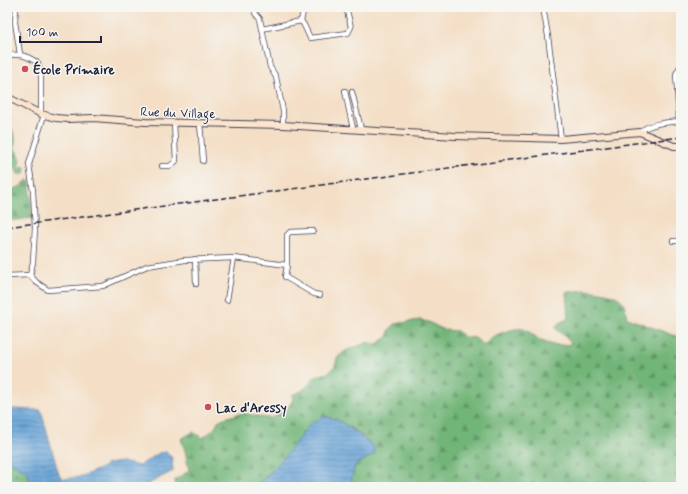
<svg xmlns="http://www.w3.org/2000/svg" width="688" height="494" viewBox="0 0 688 494" font-family="Mynerve,sans-serif">
<defs>
<pattern id="forest-firs" width="22" height="20" patternUnits="userSpaceOnUse"><rect width="22" height="20" fill="#72b578"/><path d="M5 1l3.5 6h-7zM16 11l3.5 6h-7z" fill="#5d9364"/></pattern>
<pattern id="water-rules" width="6" height="5" patternUnits="userSpaceOnUse"><rect width="6" height="5" fill="#65a1d6"/><path d="M0 2.5h6" fill="none" stroke="#5383af"/></pattern>
</defs>
<rect width="100%" height="100%" fill="#f6f6f2"/>
<filter id="ink" filterUnits="userSpaceOnUse"><feTurbulence type="fractalNoise" baseFrequency=".025" numOctaves="2"/><feDisplacementMap in="SourceGraphic" scale="8" xChannelSelector="R" yChannelSelector="G"/><feConvolveMatrix kernelMatrix="1 2 1 2 8 2 1 2 1" color-interpolation-filters="sRGB"/></filter>
<filter id="wash" filterUnits="userSpaceOnUse"><feTurbulence type="fractalNoise" baseFrequency=".012" numOctaves="4" result="noise"/><feDisplacementMap in="SourceGraphic" scale="16" xChannelSelector="R" yChannelSelector="G"/><feGaussianBlur stdDeviation="0.9" result="paint"/><feColorMatrix in="noise" values="0 0 0 0 0 0 0 0 0 0 0 0 0 0 0 0 0 1.4 0 .05"/><feComposite in="paint" operator="in"/></filter>
<g filter="url(#wash)">
<rect width="100%" height="100%" fill="#f4dfc6"/>
<!-- forest -->
<g fill="url(#forest-firs)" stroke="#4a6c5a">
<path d="M 7,112 L 10,115 L 10,124 L 15,137 L 15,149 L 20,157 L 19,166 L 25,167 L 24,174 L 18,174 L 10,157 L 7,155 Z"/>
<path d="M 28,179 L 30,181 L 32,218 L 7,221 L 7,189 L 9,190 C 17,189 23,186 28,179 Z"/>
<path d="M 586,290 C 597,292 615,292 623,302 C 626,306 626,313 627,318 L 681,338 L 681,487 L 350,487 L 355,465 L 375,454 C 372,438 351,429 338,420 L 277,466 L 255,487 L 176,487 L 175,480 L 189,471 L 185,450 L 181,439 L 193,432 L 203,438 L 215,428 L 218,421 L 224,418 L 243,413 L 266,418 L 272,418 L 290,405 L 293,399 L 292,395 C 299,393 304,390 308,385 C 310,383 312,379 314,378 C 326,371 334,376 337,358 L 345,351 L 369,342 L 375,345 L 388,337 L 389,330 L 395,324 L 420,320 L 428,322 L 444,330 L 457,331 L 464,337 L 475,338 L 482,344 L 487,343 L 490,338 C 498,334 515,327 523,329 C 531,331 535,338 542,341 C 549,345 565,347 572,343 L 555,328 L 559,323 L 568,319 L 566,292 Z"/>
<path d="M 7,460 L 26,471 L 34,487 L 7,487 Z"/>
</g>
<!-- water -->
<g fill="url(#water-rules)" stroke="#446288">
<path d="M 7,406 L 13,409 L 41,410 L 59,475 L 64,479 L 80,477 L 102,468 L 107,464 L 122,462 L 139,466 L 159,453 L 167,452 L 172,458 L 173,471 L 142,487 L 34,487 L 28,483 L 30,478 L 26,471 L 7,460 Z"/>
<path d="M 324,416 L 338,420 L 357,433 L 373,446 L 375,454 L 355,465 L 350,487 L 255,487 L 277,466 L 311,423 Z"/>
</g>
</g>
<g filter="url(#ink)">
<g fill="none" stroke-linecap="round" stroke-linejoin="round">
<defs>
<g id="minor">
<path d="M 16,7 L 15,22 L 20,54"/>
<path d="M 543,7 L 548,36 L 561,139"/>
<path d="M 255,13 L 260,19 L 270,67 L 276,77 L 283,111 L 283,125"/>
<path d="M 301,21 L 304,25 L 310,38 L 348,33 L 351,27 L 346,7"/>
<path d="M 301,21 L 304,7"/>
<path d="M 262,29 L 301,21"/>
<path d="M 7,55 C 21,54 26,55 38,63 L 41,76 L 41,114"/>
<path d="M 345,91 L 353,129"/>
<path d="M 352,92 L 361,129"/>
<path d="M 44,115 L 29,164 L 33,191 L 35,228 L 33,262 L 30,275 L 36,282 L 48,290 L 103,286 L 147,266 L 185,260 L 234,258 L 287,265 L 285,277 L 314,294 L 320,295"/>
<path d="M 679,121 L 676,74 L 681,65"/>
<path d="M 200,123 L 203,161"/>
<path d="M 640,132 C 649,123 669,122 681,121"/>
<path d="M 162,166 L 170,166 L 176,161 L 174,123"/>
<path d="M 673,241 L 681,241"/>
<path d="M 195,259 L 196,284"/>
<path d="M 287,265 L 287,235 L 290,232 L 313,231"/>
<path d="M 7,276 L 30,275"/>
<path d="M 227,300 L 234,258"/>
</g>
<path id="secondary" d="M 7,97 L 41,114 L 56,118 L 68,119 L 93,118 L 145,122 L 283,125 L 455,136 L 561,139 L 640,132 L 674,146 L 681,146"/>
</defs>
<!-- minor casing -->
<use href="#minor" stroke="#423e50" stroke-width="6"/>
<!-- secondary casing -->
<use href="#secondary" stroke="#423e50" stroke-width="8"/>
<!-- minor -->
<use href="#minor" stroke="#fff" stroke-width="4.5"/>
<!-- secondary -->
<use href="#secondary" stroke="#fbe5cf" stroke-width="6"/>
<!-- rail -->
<path stroke="#22223b" stroke-width="1.5" stroke-dasharray="6 3" stroke-linecap="butt" d="M 7,227 L 681,137"/>
</g>
</g>
<!-- markers -->
<g fill="#d1495b" stroke="#f6f6f2" stroke-width="1.5">
<circle cx="25" cy="69" r="4"/>
<circle cx="208" cy="407" r="4"/>
</g>
<g text-anchor="middle" stroke-width="3" stroke-linejoin="round" paint-order="stroke">
<!-- poi labels -->
<g font-size="13" font-weight="bold" fill="#22223b" stroke="#f6f6f2" text-anchor="start">
<text x="33" y="74">École Primaire</text>
<text x="216" y="412">Lac d'Aressy</text>
</g>
<!-- street labels -->
<g font-size="13" fill="#22223b" stroke="#f6f6f2">
<text transform="translate(178 112) rotate(2)" y="5">Rue du Village</text>
</g>
</g>
<!-- margin -->
<rect width="688" height="494" fill="none" stroke="#f6f6f2" stroke-width="24"/>
<!-- scale -->
<path d="M20 36v6h81v-6" fill="none" stroke="#22223b" stroke-width="2"/>
<text x="26" y="36" font-size="12" fill="#22223b" stroke="#f6f6f2" stroke-width="3" paint-order="stroke">100 m</text>
</svg>
